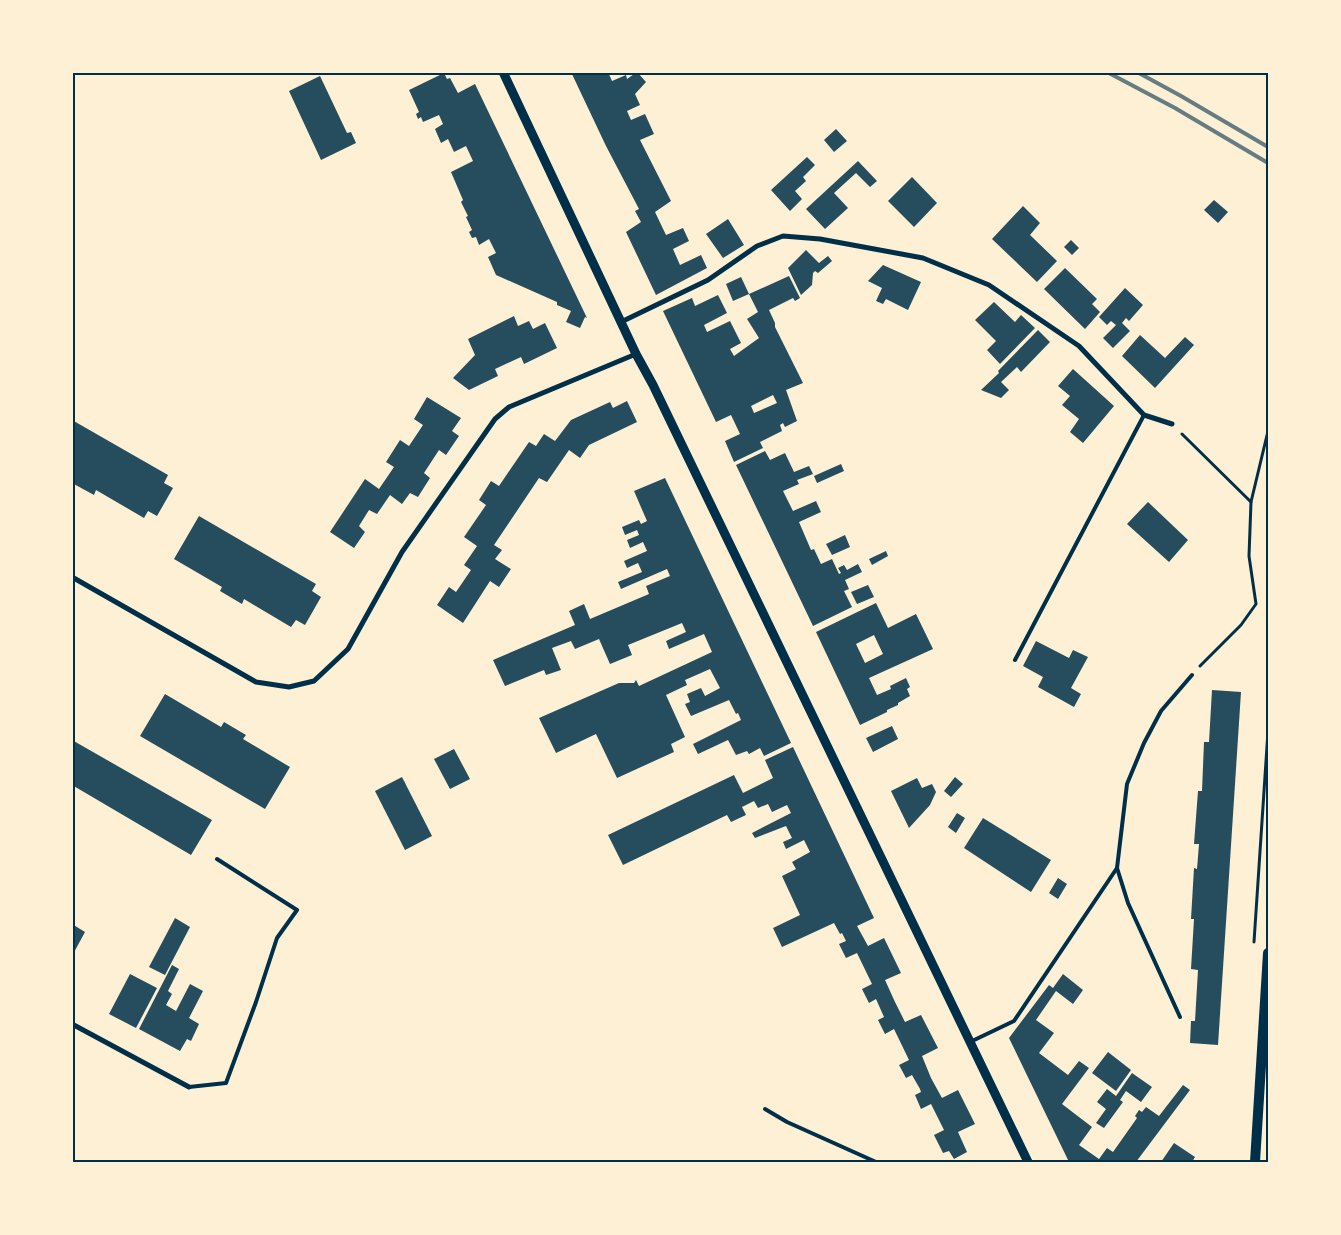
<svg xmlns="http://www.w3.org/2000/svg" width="1341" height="1235" viewBox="0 0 1341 1235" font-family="Roboto,sans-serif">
<rect width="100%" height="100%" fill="#fdf0d5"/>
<!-- building -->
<g fill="#264d5e" fill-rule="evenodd">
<path d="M 571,72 L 608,72 L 612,81 L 626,75 L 627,79 L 637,72 L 646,82 L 635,94 L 640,105 L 627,111 L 631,120 L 645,114 L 654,134 L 640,140 L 671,201 L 655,212 L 666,235 L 683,228 L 689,241 L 673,249 L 680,265 L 701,255 L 707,268 L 656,295 L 626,232 L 641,222 L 635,211 L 639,209 L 606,146 Z"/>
<path d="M 444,73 L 447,79 L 450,78 L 458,93 L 475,84 L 587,318 L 585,317 L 580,328 L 566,322 L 571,311 L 557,305 L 557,302 L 496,275 L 488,257 L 496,253 L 489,239 L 479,245 L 476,237 L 472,238 L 469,232 L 472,230 L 466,217 L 468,216 L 461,202 L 463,200 L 451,172 L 473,161 L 466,146 L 454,152 L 448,139 L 441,143 L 435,129 L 443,124 L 439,115 L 423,122 L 421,117 L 418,119 L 416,114 L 419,112 L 409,90 Z"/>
<path d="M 320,76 L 347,133 L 351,132 L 356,143 L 321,160 L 289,91 Z"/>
<path d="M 836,129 L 847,141 L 834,152 L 824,140 Z"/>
<path d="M 807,157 L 815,165 L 803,177 L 806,181 L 795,191 L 802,199 L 790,211 L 771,190 Z"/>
<path d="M 858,161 L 877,181 L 870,187 L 856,173 L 834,193 L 848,208 L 825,229 L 806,209 Z"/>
<path d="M 912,177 L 937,203 L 914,227 L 888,201 Z"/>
<path d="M 1214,200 L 1228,212 L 1218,223 L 1204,210 Z"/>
<path d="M 1023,206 L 1040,223 L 1030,235 L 1057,261 L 1037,282 L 992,239 Z"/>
<path d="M 728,219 L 744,245 L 723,258 L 706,234 Z"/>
<path d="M 1071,240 L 1079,248 L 1072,255 L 1064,247 Z"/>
<path d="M 806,250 L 819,263 L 828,256 L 832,261 L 818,273 L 815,271 L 813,273 L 812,285 L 801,295 L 788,268 Z"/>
<path d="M 883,265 L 921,282 L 908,310 L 886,299 L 883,304 L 876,301 L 882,288 L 868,281 Z"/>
<path d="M 1065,268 L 1097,299 L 1092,304 L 1100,312 L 1085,329 L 1044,289 Z"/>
<path d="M 789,276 L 800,298 L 795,301 L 793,298 L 769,310 L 775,323 L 775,327 L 803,383 L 786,390 L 797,421 L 785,427 L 783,423 L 780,425 L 782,431 L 760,442 L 763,448 L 734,462 L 725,441 L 740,434 L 731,415 L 716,422 L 663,311 L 692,298 L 695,306 L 718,295 L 727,313 L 704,325 L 707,332 L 730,321 L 741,343 L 730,349 L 734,356 L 759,338 L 747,319 L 758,312 L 749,294 ZM 773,395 L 777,403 L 754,413 L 751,406 Z"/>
<path d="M 741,277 L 749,294 L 733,301 L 726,284 Z"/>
<path d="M 1125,288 L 1143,305 L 1129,321 L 1126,318 L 1122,323 L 1130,331 L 1113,348 L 1103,338 L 1116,325 L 1111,321 L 1107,325 L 1099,317 Z"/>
<path d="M 994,302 L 1015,322 L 1021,315 L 1035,328 L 1000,364 L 987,350 L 996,341 L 975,320 Z"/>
<path d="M 514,316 L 518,326 L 529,321 L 533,329 L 545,323 L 557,348 L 524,364 L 521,357 L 495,369 L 498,376 L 469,390 L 453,378 L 475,355 L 468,339 Z"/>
<path d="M 1038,330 L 1050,342 L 1021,372 L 1017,367 L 1001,382 L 1009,390 L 1001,398 L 981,390 L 999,373 L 998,371 Z"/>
<path d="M 1140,335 L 1165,358 L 1185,337 L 1194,345 L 1155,388 L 1122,356 Z"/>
<path d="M 1073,369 L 1114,406 L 1083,443 L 1070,432 L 1079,419 L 1062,405 L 1070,396 L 1058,386 Z"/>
<path d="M 427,397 L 461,418 L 452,431 L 459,436 L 446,455 L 439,450 L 424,473 L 430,478 L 418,497 L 410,493 L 402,504 L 390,495 L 377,514 L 369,510 L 359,526 L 365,532 L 354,548 L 330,532 L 365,479 L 379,489 L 394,467 L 386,462 L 400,440 L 409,446 L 423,425 L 414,419 Z"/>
<path d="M 627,401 L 637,422 L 589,445 L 580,458 L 569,450 L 547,482 L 539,478 L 494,545 L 502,550 L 495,559 L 511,569 L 499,587 L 490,581 L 463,623 L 437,605 L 449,587 L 456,592 L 471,570 L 464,565 L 477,546 L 464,537 L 486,505 L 479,500 L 491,481 L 499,486 L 529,442 L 536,446 L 544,434 L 555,441 L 571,420 L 610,402 L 613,408 Z"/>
<path d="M 72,420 L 168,475 L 164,483 L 173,488 L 157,516 L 148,511 L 144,518 L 96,490 L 94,495 L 72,483 L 74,478 L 72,477 Z"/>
<path d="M 765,451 L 770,460 L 785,453 L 794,472 L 809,466 L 813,474 L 797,480 L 799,484 L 783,491 L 793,511 L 816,501 L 821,512 L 799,522 L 811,550 L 814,549 L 821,564 L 832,559 L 839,574 L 841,573 L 838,568 L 844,565 L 847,570 L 858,564 L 862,572 L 845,580 L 849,589 L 844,591 L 852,607 L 813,626 L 736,465 Z"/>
<path d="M 841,464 L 844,471 L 817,483 L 814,476 Z"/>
<path d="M 665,478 L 791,743 L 764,756 L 760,748 L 749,754 L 747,751 L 736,755 L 728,740 L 698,754 L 693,744 L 741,720 L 738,713 L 736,714 L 729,700 L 691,716 L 685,704 L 690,702 L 687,694 L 701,688 L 705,696 L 720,688 L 710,669 L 685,680 L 687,685 L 666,695 L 685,737 L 671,744 L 674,752 L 617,778 L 596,734 L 556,753 L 539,718 L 619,683 L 634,683 L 636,680 L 639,686 L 712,652 L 704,634 L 669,649 L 666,641 L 686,632 L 682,623 L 628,645 L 632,655 L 610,664 L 599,639 L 575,649 L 571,641 L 552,648 L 561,670 L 546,675 L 544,670 L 505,686 L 493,660 L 575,625 L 569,611 L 584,604 L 590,619 L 649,594 L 646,586 L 670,576 L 667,569 L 621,589 L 618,582 L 642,572 L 638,563 L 627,568 L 624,561 L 647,551 L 643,542 L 630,548 L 627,540 L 639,535 L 637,530 L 625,535 L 622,527 L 639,520 L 641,524 L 647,521 L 634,491 Z"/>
<path d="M 1148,502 L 1188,540 L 1169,562 L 1127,524 Z"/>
<path d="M 199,516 L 316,584 L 312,591 L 321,597 L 305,625 L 296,620 L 291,627 L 244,599 L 242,604 L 220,591 L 222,587 L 174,559 Z"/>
<path d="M 845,535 L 850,547 L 832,555 L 826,544 Z"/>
<path d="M 886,551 L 888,556 L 872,565 L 869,559 Z"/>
<path d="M 868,585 L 874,597 L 857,604 L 851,592 Z"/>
<path d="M 876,603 L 888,628 L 916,614 L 933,649 L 869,678 L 877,695 L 891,689 L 890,686 L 906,678 L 910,687 L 907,689 L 910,696 L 898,703 L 898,705 L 887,710 L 887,712 L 860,725 L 816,632 ZM 874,635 L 883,654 L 865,663 L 856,644 Z"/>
<path d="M 1036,641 L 1069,658 L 1073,650 L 1088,657 L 1071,688 L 1081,694 L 1074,707 L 1038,687 L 1043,677 L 1023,666 Z"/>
<path d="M 1212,690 L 1241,692 L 1218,1045 L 1190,1043 L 1191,1021 L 1195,1021 L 1198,970 L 1191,969 L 1194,919 L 1191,919 L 1194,868 L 1197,869 L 1199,844 L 1194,844 L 1198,791 L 1202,791 L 1204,742 L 1209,742 Z"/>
<path d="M 165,694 L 221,727 L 224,722 L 246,735 L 243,739 L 290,767 L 265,809 L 140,736 Z"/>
<path d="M 892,726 L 898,739 L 873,752 L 866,738 Z"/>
<path d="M 72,740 L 212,820 L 191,855 L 72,785 Z"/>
<path d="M 793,747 L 874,918 L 857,926 L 868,946 L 884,938 L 901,973 L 885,980 L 895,1002 L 905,1022 L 921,1015 L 938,1048 L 922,1056 L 931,1078 L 942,1098 L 958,1090 L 975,1124 L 958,1132 L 967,1152 L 954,1159 L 949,1151 L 943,1153 L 934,1135 L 944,1130 L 931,1104 L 921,1109 L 915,1095 L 921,1092 L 920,1089 L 912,1075 L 906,1078 L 899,1065 L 909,1060 L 894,1029 L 885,1034 L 878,1020 L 884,1017 L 876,999 L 869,1003 L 862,989 L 872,984 L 857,953 L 846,958 L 839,944 L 846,941 L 842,933 L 840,934 L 834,923 L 782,947 L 773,928 L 800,915 L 782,876 L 796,869 L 792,862 L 810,852 L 804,840 L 786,849 L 783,842 L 792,838 L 786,826 L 755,838 L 752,833 L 791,813 L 787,805 L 772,812 L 768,804 L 758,808 L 754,801 L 742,807 L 746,815 L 731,822 L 727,815 L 623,865 L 608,835 L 734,775 L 743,793 L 773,778 L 765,760 Z"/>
<path d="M 454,749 L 470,779 L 450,789 L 434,759 Z"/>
<path d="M 402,777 L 432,836 L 405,850 L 375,791 Z"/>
<path d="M 955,777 L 963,784 L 951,797 L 944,791 Z"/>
<path d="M 917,778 L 922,788 L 932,784 L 936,792 L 930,805 L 909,828 L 891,791 Z"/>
<path d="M 957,813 L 965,818 L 956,833 L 948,827 Z"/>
<path d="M 983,818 L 1051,860 L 1031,892 L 964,848 Z"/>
<path d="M 1058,878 L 1067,884 L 1058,899 L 1049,893 Z"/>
<path d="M 175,918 L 190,927 L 165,975 L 149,967 Z"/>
<path d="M 72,924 L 85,932 L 72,956 Z"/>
<path d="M 172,965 L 179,969 L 168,991 L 172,994 L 166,1005 L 176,1011 L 190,984 L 203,991 L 189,1018 L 199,1024 L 191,1041 L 187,1039 L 180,1051 L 139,1029 Z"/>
<path d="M 130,974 L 157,988 L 136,1028 L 109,1014 Z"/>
<path d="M 1063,974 L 1083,990 L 1073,1004 L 1056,991 L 1036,1020 L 1054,1033 L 1039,1053 L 1068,1075 L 1079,1061 L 1089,1068 L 1062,1104 L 1092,1127 L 1079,1145 L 1099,1159 L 1107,1148 L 1113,1152 L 1137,1118 L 1135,1116 L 1139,1110 L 1142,1112 L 1146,1107 L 1159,1116 L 1183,1085 L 1190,1090 L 1136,1162 L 1069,1162 L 1009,1038 L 1049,985 L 1053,988 Z"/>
<path d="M 1108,1052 L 1131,1070 L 1116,1091 L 1092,1073 Z"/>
<path d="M 1132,1073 L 1152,1087 L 1141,1102 L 1126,1091 L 1120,1100 L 1123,1102 L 1104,1128 L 1096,1123 L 1106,1109 L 1097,1102 L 1107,1089 L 1116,1096 Z"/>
<path d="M 1174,1143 L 1195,1157 L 1192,1162 L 1161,1162 Z"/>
</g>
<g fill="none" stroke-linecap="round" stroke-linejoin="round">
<!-- path -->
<g stroke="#003049" stroke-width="3">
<path d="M 1182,434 L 1251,502 L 1249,556 L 1256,604 L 1241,625 L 1200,666"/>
<path d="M 1251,502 L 1268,431"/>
<path d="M 1254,942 L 1268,731"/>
</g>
<!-- service -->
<g stroke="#003049" stroke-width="4">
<path d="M 1015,660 L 1144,415"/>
<path d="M 1117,868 L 1128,903 L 1180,1017"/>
<path d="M 970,1042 L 1014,1021 L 1117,868 L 1127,784 L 1144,743 L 1161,711 L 1192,675"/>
<path d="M 189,1087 L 226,1083 L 256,1002 L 277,938 L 297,910 L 217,859"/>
<path d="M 765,1109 L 787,1122 L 876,1162"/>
</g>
<!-- minor -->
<g stroke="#003049" stroke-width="5">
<path d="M 621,322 L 708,280 L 757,246 L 783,236 L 820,239 L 923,258 L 989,285 L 1079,346 L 1144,415 L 1172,424"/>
<path d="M 72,577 L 256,682 L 289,687 L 314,681 L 348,649 L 402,552 L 495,419 L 509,407 L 636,354"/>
<path d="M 72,1024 L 189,1087"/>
</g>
<!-- tertiary -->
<path stroke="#003049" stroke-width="9" d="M 503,72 L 636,354 L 653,385 L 1028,1162"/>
<!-- secondary -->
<path stroke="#003049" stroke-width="10" d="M 1255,1162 L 1268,953"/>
<!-- rail -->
<g stroke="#657d81" stroke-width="4">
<path d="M 1107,72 L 1175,108 L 1268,163"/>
<path d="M 1137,72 L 1181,96 L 1268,147"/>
</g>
</g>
<!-- border -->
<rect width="1341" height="1235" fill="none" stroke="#fdf0d5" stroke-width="148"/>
<rect x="74" y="74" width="1193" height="1087" fill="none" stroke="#003049" stroke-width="2"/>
</svg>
